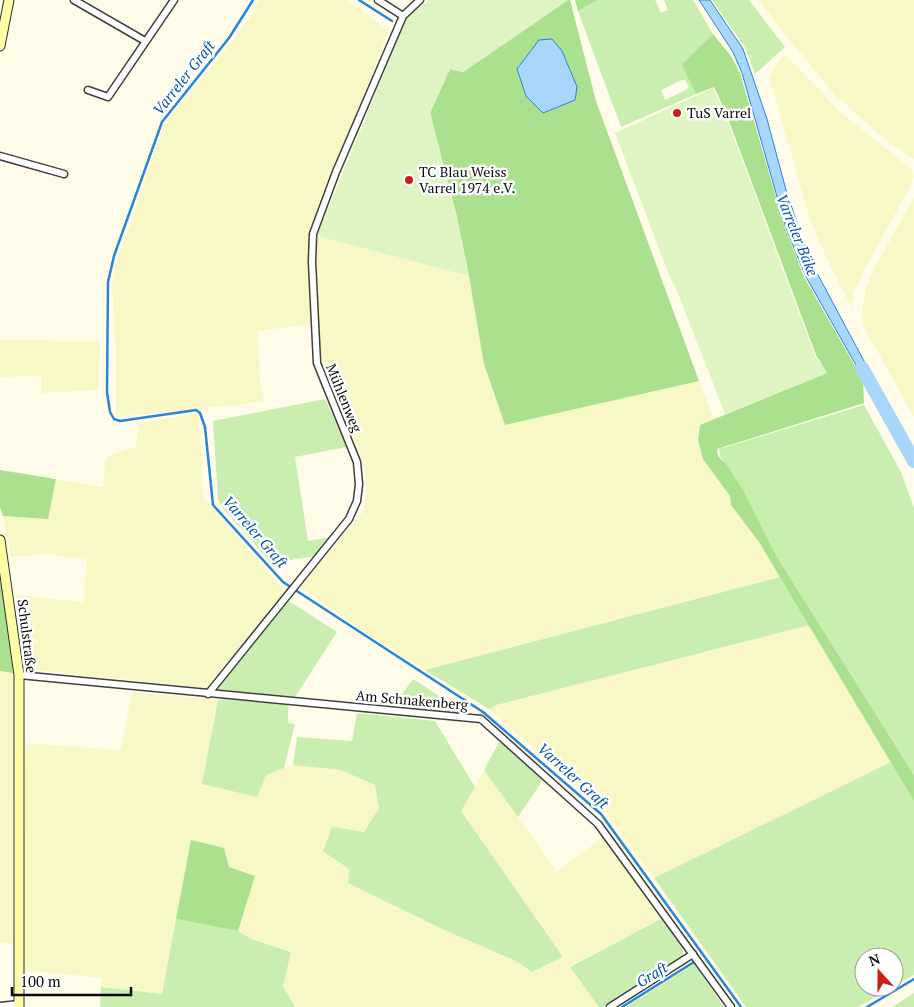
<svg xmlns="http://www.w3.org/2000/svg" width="914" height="1007" viewBox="0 0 914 1007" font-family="'PT Serif',serif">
<rect width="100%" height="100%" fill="#fffdea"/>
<!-- farmland -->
<g fill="#f8f8c7">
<path d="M 259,0 L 346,0 L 389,30 L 309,236 L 311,324 L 258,331 L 260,382 L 264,402 L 116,417 L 116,350 L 112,286 L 116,262 L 132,221 L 143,184 L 164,124 L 222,54 L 253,13 Z"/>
<path d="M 759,0 L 914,0 L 914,159 L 888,142 L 835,95 L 779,27 Z"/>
<path d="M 786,55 L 840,112 L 912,169 L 914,176 L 909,189 L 865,268 L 854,292 L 852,308 L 826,257 L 810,219 L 770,80 L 773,71 L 779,61 Z"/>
<path d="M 914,198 L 914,417 L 863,325 L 862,313 L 866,288 L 876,265 Z"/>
<path d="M 317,236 L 469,276 L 484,364 L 505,425 L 699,381 L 714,419 L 699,425 L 697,440 L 703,459 L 730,496 L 731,505 L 759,542 L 780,577 L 425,670 L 375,639 L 300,587 L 364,510 L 367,489 L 363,460 L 320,354 L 317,295 Z"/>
<path d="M 0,340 L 100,341 L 99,390 L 41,393 L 41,376 L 0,377 Z"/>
<path d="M 199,413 L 203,497 L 285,592 L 206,688 L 34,670 L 28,663 L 16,595 L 83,602 L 87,560 L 50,554 L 11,557 L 3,516 L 48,519 L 56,479 L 103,487 L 105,461 L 110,455 L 136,447 L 139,423 Z"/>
<path d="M 810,625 L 891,762 L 654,878 L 605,811 L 489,709 L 496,705 Z"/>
<path d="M 0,671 L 13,673 L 12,944 L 0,942 Z"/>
<path d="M 132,692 L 218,700 L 202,784 L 266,775 L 293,765 L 341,770 L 375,785 L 379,808 L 364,832 L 349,869 L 348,883 L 442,929 L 516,961 L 532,972 L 563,957 L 461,811 L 484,770 L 557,872 L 603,837 L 663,918 L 570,966 L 599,1007 L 295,1007 L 283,986 L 291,952 L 251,939 L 238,931 L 255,876 L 229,867 L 226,853 L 191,840 L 162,994 L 101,987 L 102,978 L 23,970 L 25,743 L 121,750 Z"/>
</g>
<!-- green -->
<g fill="#caedb0" fill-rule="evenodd">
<path d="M 598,0 L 655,0 L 661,13 L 668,10 L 664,0 L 693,0 L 713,34 L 683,65 L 696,94 L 621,127 L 578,11 ZM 682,80 L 685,80 L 689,87 L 686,90 L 665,100 L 661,90 Z"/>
<path d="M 712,0 L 749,0 L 785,47 L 755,74 L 745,47 Z"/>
<path d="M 325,399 L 347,447 L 295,457 L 308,541 L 332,537 L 316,556 L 271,563 L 222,507 L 218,499 L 213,421 Z"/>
<path d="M 864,405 L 901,472 L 914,508 L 914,775 L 777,557 L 745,493 L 720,456 L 719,449 Z"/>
<path d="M 780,577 L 810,625 L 496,705 L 489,709 L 425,670 Z"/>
<path d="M 289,601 L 337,632 L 295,697 L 213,690 Z"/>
<path d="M 413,679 L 461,710 L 460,714 L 392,708 Z"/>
<path d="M 223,699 L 288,704 L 288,723 L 295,724 L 284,768 L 266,775 L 257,797 L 202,784 L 218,700 Z"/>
<path d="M 357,713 L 435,721 L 475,787 L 461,811 L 563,957 L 532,972 L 516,961 L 442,929 L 348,883 L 349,869 L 323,851 L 332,827 L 364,832 L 379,808 L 375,785 L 341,770 L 293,765 L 297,737 L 352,741 Z"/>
<path d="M 500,740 L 543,780 L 518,817 L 484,770 Z"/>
<path d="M 891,762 L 914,801 L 914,975 L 894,986 L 894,957 L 864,957 L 864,987 L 893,987 L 858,1007 L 746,1007 L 654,878 Z"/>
<path d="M 663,918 L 683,946 L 683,956 L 603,1007 L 599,1007 L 570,967 Z"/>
<path d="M 176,919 L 238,931 L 251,939 L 291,952 L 283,986 L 295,1007 L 100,1007 L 101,987 L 162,994 Z"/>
<path d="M 694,964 L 724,1007 L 626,1007 Z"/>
<path d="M 914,993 L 914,1007 L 892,1007 Z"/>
</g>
<!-- forest -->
<g fill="#abe08e">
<path d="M 568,0 L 570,0 L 596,101 L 699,381 L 505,425 L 484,364 L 469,276 L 456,213 L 430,113 L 450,69 L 463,72 Z"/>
<path d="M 575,0 L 598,0 L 578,11 Z"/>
<path d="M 713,34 L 731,56 L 740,73 L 784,225 L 804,277 L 863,380 L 864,403 L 717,449 L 718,456 L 727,465 L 745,493 L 777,557 L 914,775 L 914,801 L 759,542 L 731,505 L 730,496 L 703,459 L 698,440 L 700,425 L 827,373 L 816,355 L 726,113 L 714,87 L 696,94 L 682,65 Z"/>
<path d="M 0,470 L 56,479 L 48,519 L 3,516 L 0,507 Z"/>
<path d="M 0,583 L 4,584 L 13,673 L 0,671 Z"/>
<path d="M 191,840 L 224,848 L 229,867 L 255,876 L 238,931 L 176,919 Z"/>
</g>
<!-- pitch -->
<g fill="#def4c3">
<path d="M 429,0 L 568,0 L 463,72 L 450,69 L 430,113 L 456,213 L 469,276 L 317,236 L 406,19 Z"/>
<path d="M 713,88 L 725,114 L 815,356 L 827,373 L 725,414 L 677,291 L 669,275 L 615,133 Z"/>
</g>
<!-- water -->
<g fill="#a9d6fd" stroke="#2984db">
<path d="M 699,0 L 710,0 L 743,49 L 767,119 L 786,190 L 809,258 L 872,376 L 871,384 L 865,381 L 806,277 L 796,253 L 785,225 L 742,73 L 733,52 Z"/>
<path d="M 552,39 L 562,51 L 577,87 L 575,100 L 543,113 L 526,96 L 517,69 L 539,40 Z"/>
</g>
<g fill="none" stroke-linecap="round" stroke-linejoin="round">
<!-- stream -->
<g stroke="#2984db" stroke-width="2.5">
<path d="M 253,0 L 229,38 L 162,122 L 114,256 L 108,282 L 107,392 L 110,412 L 114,419 L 120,421 L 196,410 L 200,413 L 205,427 L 213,505 L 283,582 L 483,712 L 601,814 L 741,1007"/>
<path d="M 359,0 L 392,21"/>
<path d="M 622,1007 L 694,962"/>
<path d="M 867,1007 L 914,979"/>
</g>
<!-- river -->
<path stroke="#a9d6fd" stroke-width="14" d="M 862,368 L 914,461"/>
<defs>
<g id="street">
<path d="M 74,0 L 145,41"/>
<path d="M 378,0 L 403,16"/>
<path d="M 88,90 L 108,97 L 174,0"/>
<path d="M 0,156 L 64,174"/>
<path d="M 19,675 L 481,719 L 598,824 L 731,1007"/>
<path d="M 208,694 L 349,519 L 357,501 L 359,484 L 357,462 L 317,363 L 312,262 L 313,234 L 336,172 L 403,16 L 420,0"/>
<path d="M 0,1006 L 19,1004"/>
<path d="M 610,1007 L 693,954"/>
</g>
<g id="secondary">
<path d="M 0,46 L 9,0"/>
<path d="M 0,540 L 19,675 L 19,1007"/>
</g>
</defs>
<!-- street casing -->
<use href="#street" stroke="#3f3f3f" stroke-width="9"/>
<!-- secondary casing -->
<use href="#secondary" stroke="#2e2e2e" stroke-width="11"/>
<!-- street -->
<use href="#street" stroke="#fff" stroke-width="6"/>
<!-- secondary -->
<use href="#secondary" stroke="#fffda5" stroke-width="9"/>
</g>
<!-- markers -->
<g fill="#c91e16" stroke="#fff" stroke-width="2">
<circle cx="677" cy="113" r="5"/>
<circle cx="409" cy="180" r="5"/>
</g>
<g text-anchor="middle" stroke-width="5" stroke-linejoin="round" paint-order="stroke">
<!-- poi labels -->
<g font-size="14" fill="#0c0c0c" stroke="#fff" text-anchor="start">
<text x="687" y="118">TuS Varrel</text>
<text x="419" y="177">TC Blau Weiss<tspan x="419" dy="16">Varrel 1974 e.V.</tspan></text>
</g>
<!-- street labels -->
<g font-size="14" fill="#0c0c0c" stroke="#fff">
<text transform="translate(344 398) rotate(68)" y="5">Mühlenweg</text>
<text transform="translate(27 636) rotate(83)" y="5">Schulstraße</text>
<text transform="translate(412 700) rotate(5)" y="5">Am Schnakenberg</text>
</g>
<!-- water labels -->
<g font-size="15" font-style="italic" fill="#0955a9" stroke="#fff">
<text transform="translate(184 78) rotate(-52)" y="5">Varreler Graft</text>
<text transform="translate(797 235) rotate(68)" y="5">Varreler Bäke</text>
<text transform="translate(255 532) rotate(49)" y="5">Varreler Graft</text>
<text transform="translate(573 776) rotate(42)" y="5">Varreler Graft</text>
<text transform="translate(652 975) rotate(-32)" y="5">Graft</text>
</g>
</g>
<!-- north arrow -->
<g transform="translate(879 972) rotate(339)"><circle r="24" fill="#ffffff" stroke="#9e9e9e"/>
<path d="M0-4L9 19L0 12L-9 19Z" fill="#c91e16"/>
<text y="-8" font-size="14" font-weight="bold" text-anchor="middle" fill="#0c0c0c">N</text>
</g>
<!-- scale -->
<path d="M12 987v8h119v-8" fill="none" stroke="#0c0c0c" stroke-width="2.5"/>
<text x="20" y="987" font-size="15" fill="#0c0c0c" stroke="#ffffff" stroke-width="4" paint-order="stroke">100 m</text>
</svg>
